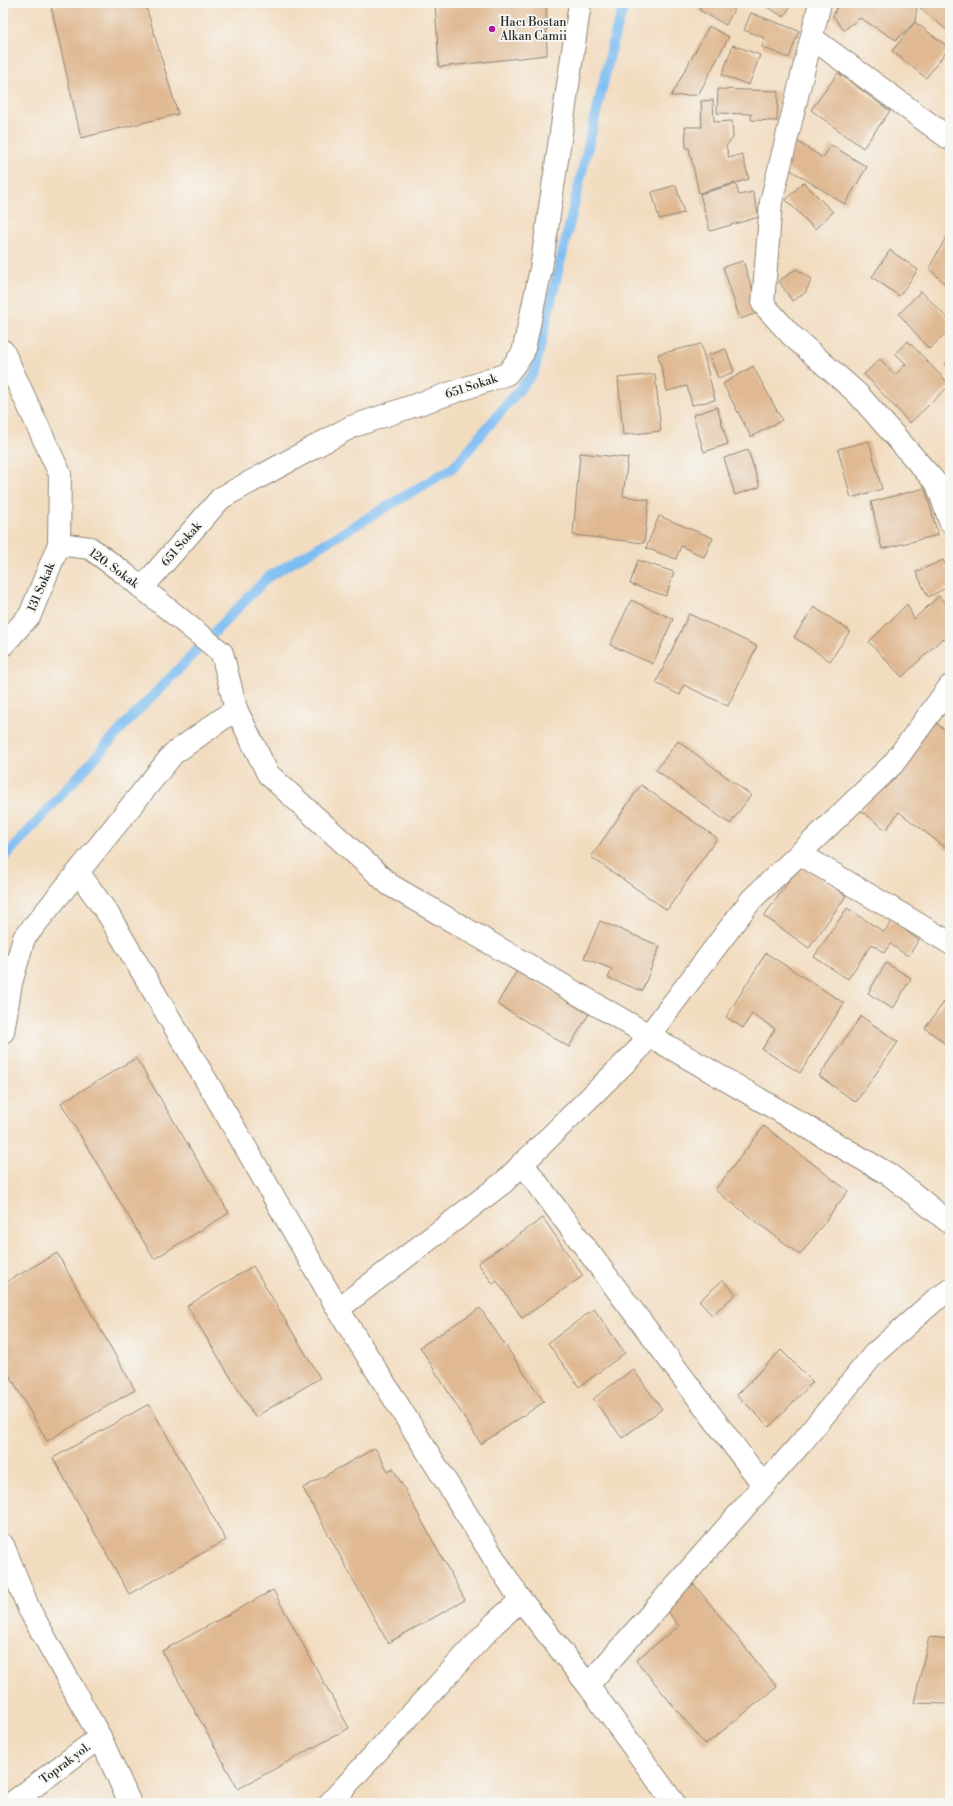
<svg xmlns="http://www.w3.org/2000/svg" width="953" height="1806" viewBox="0 0 953 1806" font-family="'Libre Bodoni',serif">
<rect width="100%" height="100%" fill="#f6f6f2"/>
<filter id="ink" filterUnits="userSpaceOnUse"><feTurbulence type="fractalNoise" baseFrequency=".025" numOctaves="2"/><feDisplacementMap in="SourceGraphic" scale="8" xChannelSelector="R" yChannelSelector="G"/><feConvolveMatrix kernelMatrix="1 2 1 2 8 2 1 2 1" color-interpolation-filters="sRGB"/></filter>
<filter id="wash" filterUnits="userSpaceOnUse"><feTurbulence type="fractalNoise" baseFrequency=".012" numOctaves="4" result="noise"/><feDisplacementMap in="SourceGraphic" scale="16" xChannelSelector="R" yChannelSelector="G"/><feGaussianBlur stdDeviation="0.9" result="paint"/><feColorMatrix in="noise" values="0 0 0 0 0 0 0 0 0 0 0 0 0 0 0 0 0 1.4 0 .05"/><feComposite in="paint" operator="in"/></filter>
<g filter="url(#wash)">
<rect width="100%" height="100%" fill="#f2dcbf"/>
<g fill="none" stroke-linecap="round" stroke-linejoin="round">
<!-- stream -->
<path stroke="#7ebdf2" stroke-width="10" d="M 3,859 L 132,717 L 268,577 L 454,467 L 534,372 L 615,34 L 625,3"/>
</g>
<g id="blocks">
<!-- building -->
<g fill="#e0b993">
<path d="M 71,3 L 145,3 L 178,114 L 81,138 L 51,6 Z"/>
<path d="M 435,3 L 546,3 L 547,55 L 439,67 Z"/>
<path d="M 703,3 L 735,3 L 737,4 L 726,25 L 699,10 Z"/>
<path d="M 760,3 L 792,3 L 784,17 Z"/>
<path d="M 839,3 L 950,3 L 950,33 L 917,5 L 915,22 L 949,48 L 926,78 L 892,51 L 915,22 L 896,40 L 860,18 L 844,30 L 833,16 Z"/>
<path d="M 751,13 L 799,31 L 789,58 L 762,47 L 765,38 L 744,30 Z"/>
<path d="M 709,26 L 729,37 L 698,95 L 671,96 Z"/>
<path d="M 733,45 L 760,55 L 749,85 L 722,75 Z"/>
<path d="M 838,73 L 890,111 L 863,148 L 811,110 Z"/>
<path d="M 718,89 L 778,91 L 777,121 L 751,120 L 751,114 L 717,113 Z"/>
<path d="M 713,100 L 714,122 L 732,121 L 733,138 L 726,146 L 729,158 L 742,154 L 749,179 L 699,193 L 689,148 L 686,148 L 685,127 L 702,127 L 701,101 Z"/>
<path d="M 798,142 L 823,158 L 831,145 L 867,167 L 845,204 L 784,166 Z"/>
<path d="M 803,182 L 833,212 L 815,229 L 786,200 Z"/>
<path d="M 736,184 L 739,195 L 753,192 L 759,217 L 710,231 L 700,194 Z"/>
<path d="M 676,185 L 684,213 L 659,219 L 652,192 Z"/>
<path d="M 949,232 L 950,233 L 950,289 L 929,268 Z"/>
<path d="M 890,250 L 918,270 L 899,296 L 872,277 Z"/>
<path d="M 743,261 L 760,312 L 740,319 L 723,267 Z"/>
<path d="M 796,269 L 812,279 L 805,293 L 792,301 L 779,281 Z"/>
<path d="M 921,291 L 950,321 L 950,329 L 929,349 L 899,314 Z"/>
<path d="M 908,341 L 950,385 L 910,423 L 864,374 L 880,359 L 895,375 L 906,364 L 895,353 Z"/>
<path d="M 701,344 L 715,400 L 692,405 L 687,386 L 667,391 L 658,354 Z"/>
<path d="M 726,349 L 734,372 L 718,378 L 709,355 Z"/>
<path d="M 950,360 L 950,370 L 945,365 Z"/>
<path d="M 753,366 L 782,420 L 751,437 L 723,384 Z"/>
<path d="M 655,374 L 661,431 L 623,435 L 618,378 Z"/>
<path d="M 717,407 L 728,444 L 704,452 L 693,415 Z"/>
<path d="M 869,441 L 882,489 L 851,498 L 838,449 Z"/>
<path d="M 748,450 L 760,487 L 735,495 L 724,458 Z"/>
<path d="M 580,453 L 628,458 L 623,496 L 649,500 L 644,543 L 573,535 Z"/>
<path d="M 925,488 L 938,535 L 882,549 L 871,502 Z"/>
<path d="M 659,516 L 713,538 L 704,557 L 681,546 L 676,559 L 646,548 Z"/>
<path d="M 638,560 L 674,572 L 666,596 L 630,584 Z"/>
<path d="M 943,560 L 950,575 L 950,586 L 928,597 L 916,572 Z"/>
<path d="M 939,596 L 950,608 L 950,645 L 943,638 L 902,677 L 869,642 L 907,604 L 914,619 Z"/>
<path d="M 631,600 L 673,619 L 653,664 L 610,645 Z"/>
<path d="M 814,607 L 850,631 L 830,661 L 794,637 Z"/>
<path d="M 689,614 L 757,646 L 728,706 L 684,685 L 680,695 L 656,683 Z"/>
<path d="M 930,718 L 950,734 L 950,851 L 899,812 L 886,830 L 861,811 Z"/>
<path d="M 678,741 L 751,795 L 730,824 L 656,770 Z"/>
<path d="M 641,785 L 717,838 L 667,910 L 591,857 Z"/>
<path d="M 801,864 L 846,896 L 809,948 L 764,916 Z"/>
<path d="M 847,908 L 884,932 L 892,921 L 919,940 L 908,956 L 890,944 L 884,953 L 872,944 L 848,979 L 814,957 Z"/>
<path d="M 600,921 L 660,946 L 642,991 L 608,978 L 612,969 L 584,958 Z"/>
<path d="M 766,953 L 844,1003 L 800,1073 L 762,1049 L 775,1029 L 752,1014 L 743,1028 L 726,1017 Z"/>
<path d="M 886,963 L 911,978 L 893,1009 L 868,993 Z"/>
<path d="M 517,971 L 589,1014 L 569,1047 L 497,1004 Z"/>
<path d="M 950,994 L 950,1047 L 925,1028 Z"/>
<path d="M 861,1016 L 898,1042 L 856,1102 L 819,1076 Z"/>
<path d="M 136,1058 L 229,1213 L 154,1259 L 61,1103 Z"/>
<path d="M 764,1126 L 848,1191 L 800,1255 L 715,1190 Z"/>
<path d="M 543,1218 L 583,1276 L 522,1318 L 497,1281 L 493,1284 L 478,1263 Z"/>
<path d="M 57,1253 L 135,1390 L 47,1441 L 3,1364 L 3,1284 Z"/>
<path d="M 253,1266 L 320,1378 L 255,1417 L 187,1306 Z"/>
<path d="M 723,1280 L 736,1294 L 712,1315 L 699,1301 Z"/>
<path d="M 480,1308 L 544,1402 L 481,1444 L 420,1347 Z"/>
<path d="M 594,1309 L 625,1353 L 579,1387 L 548,1343 Z"/>
<path d="M 781,1350 L 813,1382 L 769,1427 L 737,1395 Z"/>
<path d="M 633,1369 L 662,1409 L 622,1438 L 593,1399 Z"/>
<path d="M 149,1404 L 226,1540 L 129,1594 L 53,1458 Z"/>
<path d="M 375,1448 L 388,1471 L 393,1468 L 465,1600 L 388,1643 L 303,1488 Z"/>
<path d="M 694,1584 L 777,1687 L 705,1745 L 636,1660 L 679,1626 L 665,1608 Z"/>
<path d="M 273,1590 L 349,1728 L 238,1789 L 162,1651 Z"/>
<path d="M 929,1637 L 950,1639 L 950,1704 L 914,1703 Z"/>
</g>
</g>
</g>
<g filter="url(#ink)">
<use href="#blocks" fill-opacity="0" stroke="#8e8475" stroke-width="1"/>
<g fill="none" stroke-linecap="round" stroke-linejoin="round">
<defs>
<g id="minor">
<path d="M 820,3 L 771,202 L 763,304 L 791,335 L 858,394 L 937,484 L 950,521"/>
<path d="M 812,38 L 950,139"/>
<path d="M 3,351 L 60,474 L 59,544 L 30,615 L 3,645"/>
<path d="M 59,544 L 90,548 L 125,574 L 222,653 L 236,709 L 268,774 L 390,885 L 890,1175 L 950,1223"/>
<path d="M 142,588 L 221,498 L 351,427 L 507,374 L 523,353 L 541,269 L 580,3"/>
<path d="M 800,854 L 950,943"/>
<path d="M 78,872 L 173,754 L 236,709"/>
<path d="M 3,1032 L 11,983 L 24,938 L 78,872 L 108,914 L 239,1136 L 338,1309 L 502,1571 L 521,1600 L 588,1685 L 674,1803"/>
<path d="M 522,1163 L 764,1486"/>
<path d="M 338,1309 L 504,1182 L 637,1051 L 751,900 L 893,764 L 950,686"/>
<path d="M 3,1545 L 29,1609 L 100,1737 L 130,1803"/>
<path d="M 588,1685 L 803,1441 L 874,1354 L 935,1300 L 950,1290"/>
<path d="M 12,1803 L 100,1737"/>
<path d="M 330,1803 L 494,1624 L 521,1600"/>
</g>
</defs>
<!-- minor casing -->
<use href="#minor" stroke="#8e8475" stroke-width="24"/>
<!-- minor -->
<use href="#minor" stroke="#fff" stroke-width="22"/>
</g>
</g>
<!-- markers -->
<circle fill="#b5179e" stroke="#f6f6f2" stroke-width="1.5" cx="492" cy="29" r="4"/>
<g text-anchor="middle" stroke-width="3.5" stroke-linejoin="round" paint-order="stroke">
<!-- poi labels -->
<g font-size="12" fill="#2b2b2b" stroke="#f6f6f2" text-anchor="start">
<text x="500" y="26">Hacı Bostan<tspan x="500" dy="14">Alkan Camii</tspan></text>
</g>
<!-- street labels -->
<g font-size="12" fill="#2b2b2b" stroke="#f6f6f2">
<text transform="translate(471 386) rotate(-18)" y="4">651 Sokak</text>
<text transform="translate(181 544) rotate(-49)" y="4">651 Sokak</text>
<text transform="translate(114 568) rotate(36)" y="4">120. Sokak</text>
<text transform="translate(41 587) rotate(-67)" y="4">131 Sokak</text>
<text transform="translate(65 1763) rotate(-37)" y="4">Toprak yol.</text>
</g>
</g>
<!-- margin -->
<rect width="953" height="1806" fill="none" stroke="#f6f6f2" stroke-width="16"/>
</svg>
